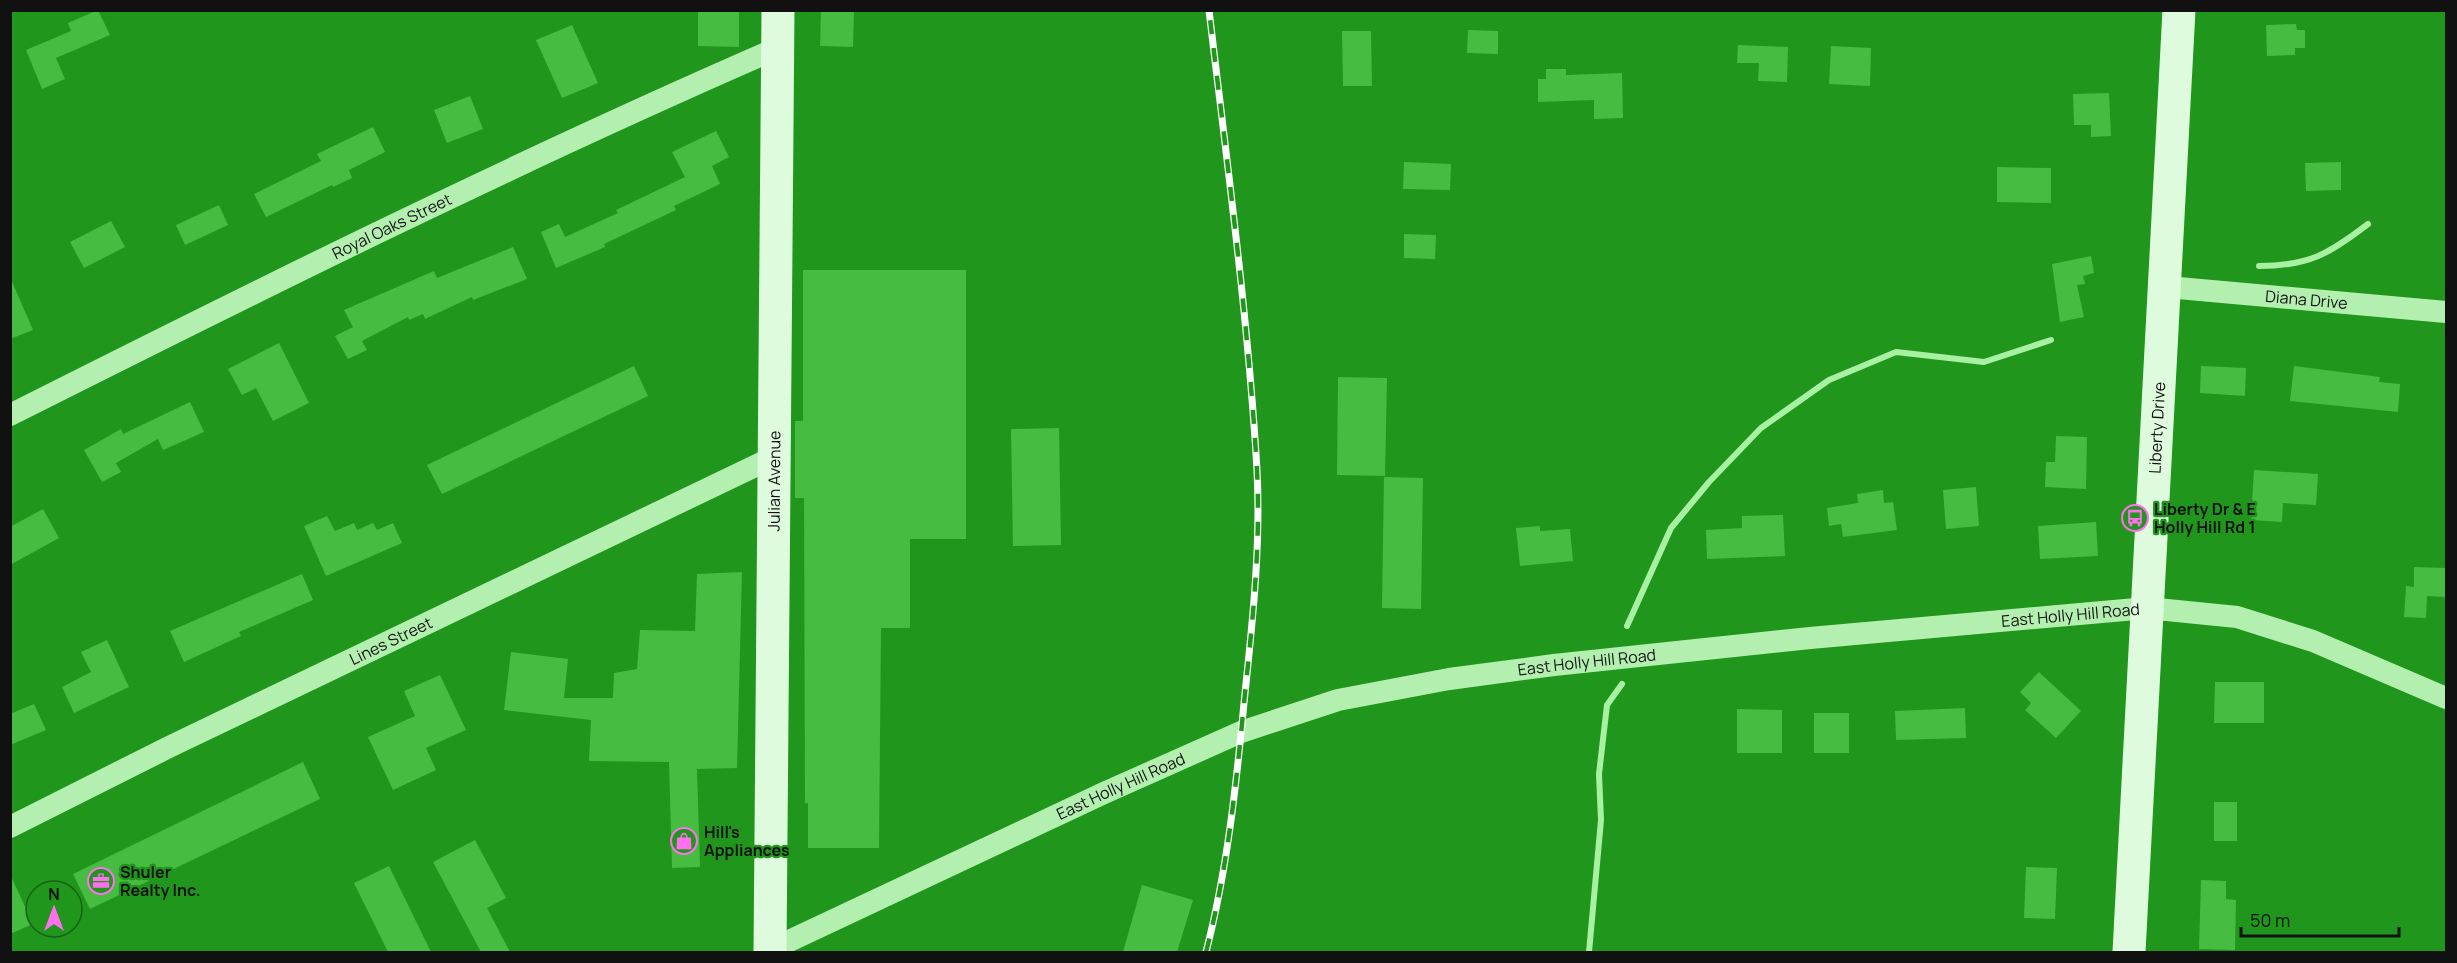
<svg xmlns="http://www.w3.org/2000/svg" width="2457" height="963" viewBox="0 0 2457 963" font-family="Manrope,sans-serif">
<rect width="100%" height="100%" fill="#20961c"/>
<g fill="none" stroke-linecap="round" stroke-linejoin="round">
<!-- stream -->
<g stroke="#a8f1a3" stroke-width="6">
<path d="M 2259,266 C 2309,266 2329,254 2368,224"/>
<path d="M 1627,626 L 1671,528 L 1709,482 L 1761,428 L 1829,380 L 1896,352 L 1984,362 L 2051,340"/>
<path d="M 1589,952 L 1601,820 L 1599,774 L 1607,705 L 1622,684"/>
</g>
</g>
<!-- building -->
<g fill="#46bc40">
<path d="M 98,10 L 110,35 L 56,58 L 65,79 L 42,89 L 26,50 L 71,31 L 68,23 Z"/>
<path d="M 698,10 L 739,10 L 739,47 L 698,46 Z"/>
<path d="M 821,10 L 854,10 L 853,47 L 820,46 Z"/>
<path d="M 2296,24 L 2297,30 L 2305,30 L 2305,48 L 2295,48 L 2295,55 L 2267,56 L 2266,25 Z"/>
<path d="M 572,25 L 598,83 L 562,98 L 536,40 Z"/>
<path d="M 1468,30 L 1498,31 L 1498,54 L 1467,53 Z"/>
<path d="M 1342,31 L 1371,31 L 1372,86 L 1343,86 Z"/>
<path d="M 1738,45 L 1788,47 L 1787,82 L 1758,81 L 1759,63 L 1737,63 Z"/>
<path d="M 1831,46 L 1871,48 L 1870,86 L 1829,84 Z"/>
<path d="M 1546,69 L 1566,69 L 1566,75 L 1622,73 L 1623,118 L 1594,119 L 1594,100 L 1538,102 L 1538,79 L 1546,79 Z"/>
<path d="M 2109,93 L 2111,136 L 2091,137 L 2091,125 L 2074,125 L 2073,94 Z"/>
<path d="M 470,96 L 483,129 L 447,143 L 434,110 Z"/>
<path d="M 373,127 L 385,152 L 349,170 L 352,178 L 333,187 L 332,185 L 266,217 L 254,194 L 321,161 L 317,154 Z"/>
<path d="M 716,131 L 729,157 L 712,166 L 720,184 L 674,206 L 676,210 L 604,244 L 605,247 L 556,268 L 541,232 L 559,224 L 565,237 L 618,213 L 616,210 L 685,177 L 672,152 Z"/>
<path d="M 1404,162 L 1451,164 L 1450,190 L 1403,189 Z"/>
<path d="M 2341,162 L 2341,190 L 2306,191 L 2305,163 Z"/>
<path d="M 1997,167 L 2051,168 L 2051,203 L 1997,202 Z"/>
<path d="M 219,205 L 228,225 L 185,245 L 176,225 Z"/>
<path d="M 111,221 L 125,247 L 84,268 L 70,242 Z"/>
<path d="M 1404,234 L 1436,235 L 1435,259 L 1404,258 Z"/>
<path d="M 513,247 L 527,279 L 473,300 L 472,297 L 425,319 L 423,314 L 409,320 L 408,317 L 362,341 L 367,350 L 348,359 L 335,336 L 353,327 L 344,310 L 434,271 L 437,278 Z"/>
<path d="M 2091,256 L 2094,273 L 2083,276 L 2085,284 L 2077,285 L 2084,317 L 2060,322 L 2052,264 Z"/>
<path d="M 803,270 L 966,270 L 966,539 L 910,539 L 910,628 L 881,628 L 879,848 L 808,848 L 808,803 L 805,803 L 804,498 L 795,498 L 795,421 L 803,421 Z"/>
<path d="M 10,277 L 33,330 L 10,339 Z"/>
<path d="M 279,343 L 309,403 L 273,421 L 256,388 L 242,395 L 228,369 Z"/>
<path d="M 634,366 L 648,396 L 442,494 L 427,465 Z"/>
<path d="M 2201,366 L 2246,368 L 2245,396 L 2200,393 Z"/>
<path d="M 2294,366 L 2380,377 L 2379,382 L 2400,384 L 2398,412 L 2290,401 Z"/>
<path d="M 1338,377 L 1387,378 L 1385,476 L 1337,475 Z"/>
<path d="M 190,402 L 204,432 L 163,450 L 158,439 L 116,463 L 121,472 L 102,482 L 84,450 L 121,429 L 123,434 Z"/>
<path d="M 1059,428 L 1061,545 L 1013,546 L 1011,429 Z"/>
<path d="M 2056,436 L 2087,437 L 2086,489 L 2045,487 L 2046,462 L 2055,462 Z"/>
<path d="M 2254,470 L 2318,474 L 2316,505 L 2283,503 L 2282,522 L 2251,520 Z"/>
<path d="M 1384,477 L 1423,478 L 1421,609 L 1382,608 Z"/>
<path d="M 1976,487 L 1979,526 L 1946,529 L 1943,490 Z"/>
<path d="M 1883,490 L 1884,503 L 1893,502 L 1897,530 L 1843,537 L 1841,524 L 1829,526 L 1827,508 L 1858,503 L 1857,494 Z"/>
<path d="M 43,509 L 59,538 L 10,565 L 10,527 Z"/>
<path d="M 1783,515 L 1785,556 L 1707,559 L 1706,530 L 1742,528 L 1742,516 Z"/>
<path d="M 327,516 L 335,531 L 354,523 L 357,530 L 373,523 L 377,530 L 393,523 L 402,543 L 326,576 L 304,526 Z"/>
<path d="M 2096,522 L 2098,556 L 2040,559 L 2038,526 Z"/>
<path d="M 1540,526 L 1540,531 L 1570,529 L 1573,561 L 1520,566 L 1516,528 Z"/>
<path d="M 2414,567 L 2446,568 L 2446,597 L 2427,596 L 2426,618 L 2404,617 L 2406,586 L 2414,587 Z"/>
<path d="M 742,572 L 737,768 L 697,769 L 700,867 L 672,868 L 669,762 L 589,761 L 591,720 L 504,710 L 511,652 L 568,659 L 564,698 L 613,698 L 614,673 L 637,669 L 640,630 L 695,631 L 697,574 Z"/>
<path d="M 302,574 L 313,600 L 239,632 L 241,636 L 184,662 L 170,631 Z"/>
<path d="M 107,640 L 129,687 L 74,713 L 62,687 L 91,672 L 81,652 Z"/>
<path d="M 2039,672 L 2081,711 L 2056,738 L 2025,710 L 2031,703 L 2020,692 Z"/>
<path d="M 440,675 L 466,730 L 426,748 L 436,770 L 393,790 L 368,737 L 415,716 L 404,691 Z"/>
<path d="M 2215,682 L 2264,682 L 2264,723 L 2214,723 Z"/>
<path d="M 34,704 L 46,730 L 10,745 L 10,714 Z"/>
<path d="M 1965,708 L 1966,738 L 1896,740 L 1895,711 Z"/>
<path d="M 1737,709 L 1782,710 L 1782,753 L 1737,753 Z"/>
<rect x="1814" y="713" width="35" height="40"/>
<path d="M 303,762 L 320,799 L 90,909 L 73,874 Z"/>
<rect x="2214" y="802" width="23" height="39"/>
<path d="M 475,840 L 506,898 L 487,908 L 510,952 L 481,952 L 433,862 Z"/>
<path d="M 389,866 L 431,952 L 388,952 L 354,883 Z"/>
<path d="M 2026,867 L 2057,868 L 2055,919 L 2024,918 Z"/>
<path d="M 10,874 L 33,924 L 10,934 Z"/>
<path d="M 2201,880 L 2226,881 L 2226,899 L 2236,900 L 2235,950 L 2199,949 Z"/>
<path d="M 1142,885 L 1193,900 L 1177,952 L 1123,952 Z"/>
</g>
<g fill="none" stroke-linecap="round" stroke-linejoin="round">
<!-- street -->
<g stroke="#b3f0b0" stroke-width="22">
<path id="s1" d="M 2167,287 L 2446,312"/>
<path id="s2" d="M 10,415 C 264,287 518,161 778,48"/>
<path id="s3" d="M 10,827 L 169,747 L 774,457"/>
<path id="s4" d="M 770,950 L 1104,793 L 1241,732 L 1338,700 L 1449,679 L 1554,665 L 1810,638 L 2147,608 L 2237,617 L 2313,641 L 2446,698"/>
</g>
<!-- secondary -->
<g stroke="#defbde" stroke-width="33">
<path id="s5" d="M 770,952 L 778,10"/>
<path id="s6" d="M 2129,952 L 2179,10"/>
</g>
<defs>
<path id="rail" d="M 1206,952 C 1227,871 1236,787 1244,703 C 1252,626 1261,548 1257,470 C 1248,317 1227,163 1209,10"/>
</defs>
<!-- rail casing -->
<use href="#rail" stroke="#fff" stroke-width="7"/>
<!-- rail -->
<use href="#rail" stroke="#20961c" stroke-width="4.5" stroke-dasharray="14" stroke-linecap="butt"/>
</g>
<!-- icons -->
<defs>
<symbol id="bus-ring" viewBox="-11 -11 22 22"><circle r="9.5" fill="#20961c" stroke="#ff6fee" stroke-width="1.5"/><path d="M-5-6H5V4H4V6H2V4H-2V6H-4V4H-5ZM-3.5-4V0h7V-4ZM-3.5 1.2v1.5H-2V1.2ZM2 1.2v1.5H3.5V1.2Z" fill="#ff6fee"/></symbol>
<symbol id="shop-ring" viewBox="-11 -11 22 22"><circle r="9.5" fill="#20961c" stroke="#ff6fee" stroke-width="1.5"/><path d="M-5-2.5h2.3a2.7 3.5 0 0 1 5.4 0H5L5.5 6h-11ZM-1.5-2.5h3a1.5 2.3 0 0 0-3 0Z" fill="#ff6fee"/></symbol>
<symbol id="office-ring" viewBox="-11 -11 22 22"><circle r="9.5" fill="#20961c" stroke="#ff6fee" stroke-width="1.5"/><path d="M-6-3h4V-5.5h4V-3h4V5H-6ZM-1-4.5V-3h2v-1.5ZM-6 0V1H6V0Z" fill="#ff6fee"/></symbol>
</defs>
<g fill-rule="evenodd">
<use href="#bus-ring" x="2120" y="503" width="30" height="30"/>
<use href="#shop-ring" x="669" y="826" width="30" height="30"/>
<use href="#office-ring" x="86" y="866" width="30" height="30"/>
</g>
<g text-anchor="middle" stroke-width="4.5" stroke-linejoin="round" paint-order="stroke">
<!-- street labels -->
<g font-size="16" fill="#111" stroke="#20961c">
<text dy="6" stroke="none"><textPath href="#s2" startOffset="426">Royal Oaks Street</textPath></text>
<text dy="6" stroke="none"><textPath href="#s1" startOffset="140">Diana Drive</textPath></text>
<text dy="6" stroke="none"><textPath href="#s6" startOffset="525">Liberty Drive</textPath></text>
<text dy="6" stroke="none"><textPath href="#s5" startOffset="471">Julian Avenue</textPath></text>
<text dy="6" stroke="none"><textPath href="#s4" startOffset="1359">East Holly Hill Road</textPath></text>
<text dy="6" stroke="none"><textPath href="#s3" startOffset="424">Lines Street</textPath></text>
<text dy="6" stroke="none"><textPath href="#s4" startOffset="873">East Holly Hill Road</textPath></text>
<text dy="6" stroke="none"><textPath href="#s4" startOffset="387">East Holly Hill Road</textPath></text>
</g>
<!-- poi labels -->
<g font-size="16" font-weight="bold" fill="#111" stroke="#20961c" text-anchor="start">
<text x="2154" y="515">Liberty Dr &amp; E<tspan x="2154" dy="18">Holly Hill Rd 1</tspan></text>
<text x="704" y="838">Hill's<tspan x="704" dy="18">Appliances</tspan></text>
<text x="120" y="878">Shuler<tspan x="120" dy="18">Realty Inc.</tspan></text>
</g>
</g>
<!-- border -->
<rect width="2457" height="963" fill="none" stroke="#111111" stroke-width="24"/>
<!-- north arrow -->
<g transform="translate(54 909)"><circle r="28" fill="#20961c" stroke="#1a6118" stroke-width="1.5"/>
<path d="M0-4.5L10 22L0 15L-10 22Z" fill="#ff6fee"/>
<text y="-9" font-size="16" font-weight="bold" text-anchor="middle" fill="#111111">N</text>
</g>
<!-- scale -->
<path d="M2241 927v9h158v-9" fill="none" stroke="#111111" stroke-width="3"/>
<text x="2250" y="927" font-size="18" fill="#111111" stroke="#20961c" stroke-width="4.5" paint-order="stroke">50 m</text>
</svg>
